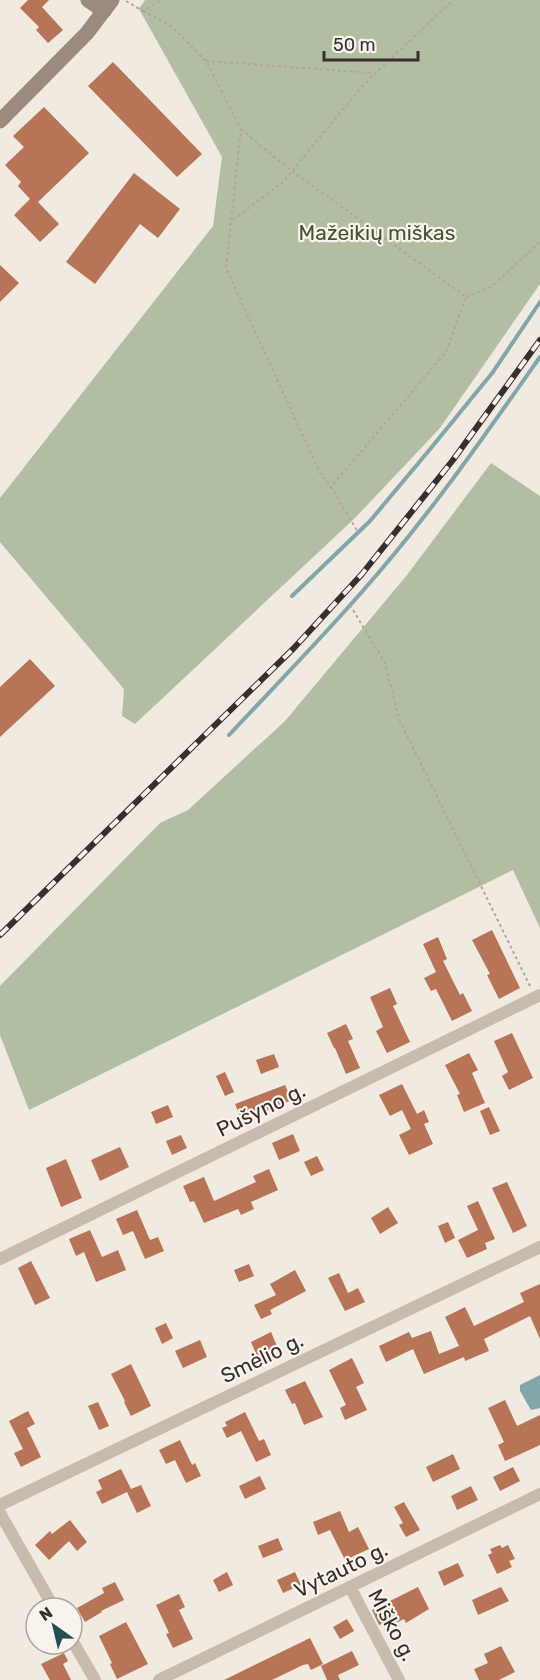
<svg xmlns="http://www.w3.org/2000/svg" width="540" height="1680" viewBox="0 0 540 1680" font-family="Rubik,sans-serif">
<rect width="100%" height="100%" fill="#f0eae0"/>
<!-- green -->
<g fill="#b2bea1">
<path d="M 145,0 L 540,0 L 540,284 L 440,428 L 355,518 L 135,724 L 122,716 L 124,689 L 0,542 L 0,498 L 213,226 L 222,157 L 139,9 Z"/>
<path d="M 491,463 L 540,496 L 540,928 L 513,870 L 29,1110 L 0,1035 L 0,986 L 160,823 L 188,810 L 285,721 L 407,575 Z"/>
</g>
<!-- water -->
<path fill="#82a6aa" d="M 540,1375 L 540,1408 L 531,1410 L 520,1391 L 520,1385 Z"/>
<g fill="none" stroke-linecap="round" stroke-linejoin="round">
<!-- stream -->
<g stroke="#82a6aa" stroke-width="4">
<path d="M 292,596 L 370,521 L 431,448 L 493,372 L 540,302"/>
<path d="M 229,735 C 273,688 318,642 360,594 C 426,520 483,438 540,357"/>
</g>
</g>
<!-- building -->
<g fill="#b87456">
<path d="M 28,0 L 49,0 L 42,7 L 63,30 L 48,43 L 36,30 L 39,27 L 20,8 Z"/>
<path d="M 113,62 L 202,154 L 177,177 L 88,86 Z"/>
<path d="M 44,107 L 89,153 L 38,202 L 59,224 L 40,242 L 14,215 L 30,199 L 18,186 L 21,182 L 5,165 L 24,147 L 13,136 Z"/>
<path d="M 134,173 L 180,209 L 158,238 L 140,224 L 95,284 L 66,262 Z"/>
<path d="M 0,265 L 19,283 L 0,302 Z"/>
<path d="M 30,659 L 55,686 L 0,737 L 0,687 Z"/>
<path d="M 492,930 L 520,988 L 499,999 L 487,975 L 490,974 L 472,940 Z"/>
<path d="M 438,937 L 447,959 L 443,961 L 460,995 L 463,993 L 472,1011 L 452,1021 L 436,989 L 431,991 L 424,978 L 436,972 L 423,944 Z"/>
<path d="M 390,988 L 397,1004 L 393,1006 L 410,1042 L 387,1053 L 376,1031 L 383,1027 L 370,997 Z"/>
<path d="M 346,1024 L 353,1039 L 348,1041 L 360,1068 L 346,1074 L 335,1048 L 334,1048 L 327,1033 Z"/>
<path d="M 512,1033 L 533,1078 L 509,1090 L 502,1076 L 508,1072 L 494,1041 Z"/>
<path d="M 469,1053 L 478,1070 L 472,1073 L 485,1103 L 464,1112 L 457,1095 L 460,1094 L 445,1065 Z"/>
<path d="M 274,1054 L 279,1067 L 261,1074 L 256,1060 Z"/>
<path d="M 225,1072 L 234,1092 L 225,1096 L 216,1076 Z"/>
<path d="M 402,1084 L 417,1114 L 424,1110 L 429,1122 L 424,1124 L 433,1144 L 409,1155 L 399,1135 L 411,1129 L 402,1110 L 390,1116 L 379,1095 Z"/>
<path d="M 285,1085 L 292,1100 L 242,1121 L 235,1104 Z"/>
<path d="M 168,1105 L 173,1117 L 156,1124 L 151,1112 Z"/>
<path d="M 489,1107 L 500,1131 L 490,1135 L 480,1111 Z"/>
<path d="M 293,1134 L 300,1151 L 279,1160 L 272,1143 Z"/>
<path d="M 181,1135 L 187,1148 L 172,1155 L 166,1141 Z"/>
<path d="M 120,1147 L 129,1167 L 100,1181 L 91,1160 Z"/>
<path d="M 317,1156 L 324,1170 L 311,1176 L 304,1162 Z"/>
<path d="M 66,1159 L 82,1198 L 61,1207 L 46,1168 Z"/>
<path d="M 269,1169 L 278,1190 L 251,1202 L 254,1209 L 241,1215 L 238,1209 L 204,1223 L 194,1201 L 190,1202 L 183,1186 L 204,1177 L 214,1201 L 256,1182 L 253,1176 Z"/>
<path d="M 507,1182 L 527,1226 L 513,1233 L 492,1188 Z"/>
<path d="M 478,1201 L 495,1239 L 485,1243 L 487,1249 L 467,1258 L 458,1240 L 478,1230 L 467,1206 Z"/>
<path d="M 388,1207 L 398,1223 L 380,1234 L 371,1218 Z"/>
<path d="M 137,1210 L 150,1240 L 158,1237 L 164,1251 L 145,1259 L 133,1231 L 123,1235 L 116,1219 Z"/>
<path d="M 448,1222 L 455,1238 L 445,1243 L 438,1226 Z"/>
<path d="M 90,1230 L 102,1257 L 118,1250 L 126,1270 L 96,1282 L 84,1252 L 76,1256 L 69,1239 Z"/>
<path d="M 31,1261 L 50,1298 L 35,1305 L 18,1268 Z"/>
<path d="M 249,1264 L 254,1276 L 239,1282 L 234,1270 Z"/>
<path d="M 295,1270 L 306,1291 L 270,1310 L 272,1314 L 261,1319 L 254,1305 L 276,1295 L 270,1284 Z"/>
<path d="M 339,1273 L 348,1293 L 358,1288 L 365,1302 L 345,1311 L 328,1278 Z"/>
<path d="M 540,1284 L 540,1339 L 530,1316 L 484,1339 L 489,1351 L 465,1361 L 464,1357 L 424,1374 L 413,1349 L 386,1362 L 379,1346 L 409,1332 L 412,1338 L 431,1331 L 439,1354 L 459,1346 L 445,1317 L 465,1307 L 474,1326 L 524,1302 L 520,1293 Z"/>
<path d="M 166,1323 L 173,1338 L 162,1344 L 155,1328 Z"/>
<path d="M 271,1332 L 277,1346 L 257,1356 L 251,1342 Z"/>
<path d="M 200,1340 L 207,1357 L 183,1368 L 175,1351 Z"/>
<path d="M 352,1358 L 364,1383 L 356,1387 L 367,1410 L 345,1420 L 340,1408 L 346,1405 L 329,1370 Z"/>
<path d="M 131,1364 L 151,1406 L 131,1416 L 124,1402 L 125,1401 L 111,1374 Z"/>
<path d="M 305,1381 L 323,1417 L 304,1425 L 295,1403 L 292,1404 L 285,1390 Z"/>
<path d="M 505,1400 L 517,1426 L 540,1415 L 540,1445 L 505,1461 L 498,1445 L 504,1442 L 488,1408 Z"/>
<path d="M 98,1402 L 109,1426 L 99,1430 L 88,1406 Z"/>
<path d="M 28,1411 L 35,1424 L 27,1428 L 41,1457 L 21,1467 L 14,1453 L 23,1449 L 9,1421 Z"/>
<path d="M 245,1412 L 259,1441 L 264,1439 L 271,1455 L 256,1462 L 241,1431 L 227,1438 L 222,1428 L 227,1426 L 225,1422 Z"/>
<path d="M 180,1440 L 192,1465 L 195,1463 L 201,1476 L 186,1483 L 175,1460 L 166,1464 L 159,1450 Z"/>
<path d="M 453,1454 L 460,1469 L 433,1482 L 426,1467 Z"/>
<path d="M 513,1467 L 520,1481 L 500,1491 L 493,1477 Z"/>
<path d="M 121,1469 L 131,1489 L 141,1485 L 151,1506 L 137,1513 L 127,1492 L 102,1504 L 96,1492 L 102,1489 L 98,1480 Z"/>
<path d="M 260,1476 L 266,1489 L 245,1499 L 239,1486 Z"/>
<path d="M 471,1486 L 478,1500 L 457,1510 L 451,1496 Z"/>
<path d="M 404,1502 L 420,1530 L 406,1537 L 399,1525 L 403,1523 L 394,1507 Z"/>
<path d="M 340,1511 L 349,1532 L 358,1527 L 369,1549 L 345,1560 L 330,1530 L 318,1535 L 313,1522 Z"/>
<path d="M 70,1520 L 87,1542 L 77,1551 L 69,1541 L 49,1560 L 35,1545 L 50,1531 L 52,1534 Z"/>
<path d="M 278,1538 L 283,1550 L 263,1558 L 258,1546 Z"/>
<path d="M 500,1545 L 502,1548 L 508,1545 L 515,1559 L 509,1561 L 512,1567 L 497,1574 L 488,1555 L 492,1553 L 490,1549 Z"/>
<path d="M 458,1563 L 464,1576 L 444,1586 L 438,1572 Z"/>
<path d="M 227,1572 L 233,1585 L 219,1592 L 213,1580 Z"/>
<path d="M 295,1572 L 301,1585 L 283,1593 L 277,1580 Z"/>
<path d="M 115,1582 L 124,1600 L 101,1611 L 102,1612 L 85,1622 L 77,1608 L 104,1593 L 102,1588 Z"/>
<path d="M 418,1587 L 429,1609 L 406,1623 L 404,1619 L 386,1628 L 384,1623 L 379,1625 L 372,1610 Z"/>
<path d="M 501,1587 L 509,1601 L 478,1615 L 472,1600 Z"/>
<path d="M 179,1594 L 185,1607 L 179,1610 L 193,1639 L 173,1648 L 166,1634 L 169,1633 L 156,1605 Z"/>
<path d="M 347,1619 L 354,1631 L 340,1639 L 333,1627 Z"/>
<path d="M 126,1622 L 148,1664 L 117,1679 L 110,1664 L 112,1663 L 99,1636 Z"/>
<path d="M 310,1638 L 323,1664 L 311,1670 L 308,1664 L 303,1665 L 272,1680 L 224,1680 Z"/>
<path d="M 501,1646 L 515,1672 L 499,1680 L 479,1680 L 474,1669 L 488,1663 L 484,1654 Z"/>
<path d="M 352,1651 L 359,1665 L 338,1675 L 340,1680 L 327,1680 L 321,1666 Z"/>
<path d="M 64,1653 L 68,1661 L 63,1664 L 71,1680 L 50,1680 L 41,1664 Z"/>
</g>
<g fill="none" stroke-linecap="round" stroke-linejoin="round">
<!-- path -->
<g stroke="#b3a597" stroke-width="2" stroke-dasharray="3 3" stroke-linecap="butt">
<path d="M 126,1 L 143,11 L 161,0"/>
<path d="M 143,11 L 170,25 L 206,61 L 241,129 L 226,268 L 320,473 L 331,487"/>
<path d="M 206,61 L 373,73"/>
<path d="M 241,129 L 284,165 L 466,297 L 446,352 L 331,487 L 358,532"/>
<path d="M 233,220 L 283,182 L 363,85 L 453,0"/>
<path d="M 466,297 L 491,287 L 536,246 L 540,239"/>
<path d="M 350,605 L 385,663 L 399,719 L 530,986"/>
</g>
<!-- street -->
<g stroke="#c7bbad" stroke-width="12">
<path d="M 0,1259 L 540,995"/>
<path d="M 0,1505 L 540,1247"/>
<path d="M 0,1513 L 54,1608"/>
<path d="M 350,1587 L 399,1680"/>
<path d="M 72,1640 L 95,1680"/>
<path d="M 159,1680 L 540,1494"/>
</g>
<!-- secondary -->
<g stroke="#9b8a7e" stroke-width="15">
<path d="M 88,0 L 104,11"/>
<path d="M 0,121 L 87,33 L 112,0"/>
</g>
<defs>
<path id="rail" d="M 0,935 L 293,649 L 362,574 L 453,460 L 540,340"/>
</defs>
<!-- rail casing -->
<use href="#rail" stroke="#362f2b" stroke-width="6"/>
<!-- rail -->
<use href="#rail" stroke="#f8f3ec" stroke-width="4" stroke-dasharray="11" stroke-linecap="butt"/>
</g>
<g text-anchor="middle" stroke-width="4.5" stroke-linejoin="round" paint-order="stroke">
<!-- park labels -->
<g font-size="21" fill="#445231" stroke="#f8f3ec">
<text x="377" y="240">Mažeikių miškas</text>
</g>
<!-- street labels -->
<g font-size="21" fill="#362f2b" stroke="#f8f3ec">
<text transform="translate(261 1110) rotate(-26)" y="7">Pušyno g.</text>
<text transform="translate(262 1358) rotate(-26)" y="7">Smėlio g.</text>
<text transform="translate(341 1570) rotate(-26)" y="7">Vytauto g.</text>
<text transform="translate(392 1625) rotate(62)" y="7">Miško g.</text>
</g>
</g>
<!-- north arrow -->
<g transform="translate(54 1626) rotate(326)"><circle r="28" fill="#f8f3ec" stroke="#aaa59f" stroke-width="1.5"/>
<path d="M0-4.5L10 22L0 15L-10 22Z" fill="#254d53"/>
<text y="-9" font-size="16" font-weight="bold" text-anchor="middle" fill="#362f2b">N</text>
</g>
<!-- scale -->
<path d="M324 51v9h94v-9" fill="none" stroke="#362f2b" stroke-width="3"/>
<text x="333" y="51" font-size="18" fill="#362f2b" stroke="#f8f3ec" stroke-width="4.5" paint-order="stroke">50 m</text>
</svg>
